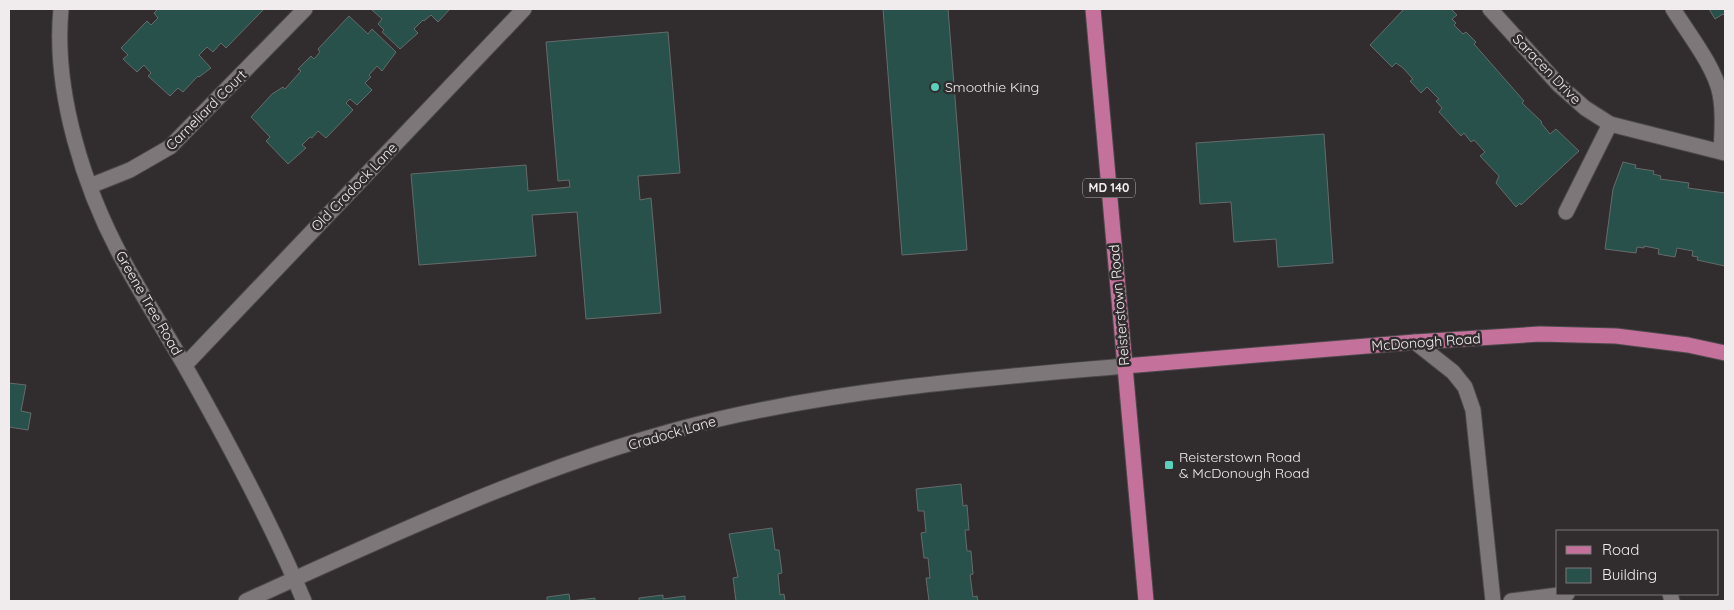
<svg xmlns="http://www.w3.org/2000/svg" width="1734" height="610" viewBox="0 0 1734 610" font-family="Quicksand,sans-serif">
<rect width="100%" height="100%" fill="#312d2e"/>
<!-- building -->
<g fill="#27514a" stroke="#656b6a">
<path d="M 158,9 L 264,9 L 226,48 L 221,43 L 213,52 L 207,47 L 199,55 L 211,68 L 199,77 L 198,76 L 183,92 L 178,88 L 170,96 L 148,76 L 151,73 L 144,65 L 137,72 L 123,59 L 128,55 L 121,48 L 147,21 L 151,25 L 158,18 L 154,13 Z"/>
<path d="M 371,9 L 450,9 L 438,22 L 431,15 L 424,21 L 423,20 L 414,29 L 418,33 L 400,49 L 382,32 L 384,30 L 378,24 L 382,19 Z"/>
<path d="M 883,9 L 948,9 L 967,250 L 902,255 Z"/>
<path d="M 1404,9 L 1451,9 L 1457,15 L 1452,19 L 1456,23 L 1454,25 L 1463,34 L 1466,32 L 1476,42 L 1474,44 L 1524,101 L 1522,103 L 1542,122 L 1541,123 L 1550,134 L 1556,129 L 1579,151 L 1521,205 L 1520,203 L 1516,207 L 1496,183 L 1499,176 L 1480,156 L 1485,152 L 1474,140 L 1471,142 L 1464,133 L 1461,136 L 1439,112 L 1442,108 L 1436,101 L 1439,99 L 1427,87 L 1421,93 L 1410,81 L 1413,79 L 1403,68 L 1396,63 L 1392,67 L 1370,45 Z"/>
<path d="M 1709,9 L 1725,9 L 1725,16 L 1723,14 L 1715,19 Z"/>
<path d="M 349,16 L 368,34 L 372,29 L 396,52 L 382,71 L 377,66 L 369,75 L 371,77 L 365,83 L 372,90 L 357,105 L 350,99 L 346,103 L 353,110 L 326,138 L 318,131 L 312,138 L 310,137 L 302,145 L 306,148 L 288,164 L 266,141 L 270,137 L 251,117 L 272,94 L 283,87 L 285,89 L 301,71 L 298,69 L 311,56 L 314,59 L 320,52 L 318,49 Z"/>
<path d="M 668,32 L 680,173 L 638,176 L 640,200 L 651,198 L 661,313 L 586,319 L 577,212 L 532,215 L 536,256 L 419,265 L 411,174 L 526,165 L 528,191 L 570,187 L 569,180 L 558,181 L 546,42 Z"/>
<path d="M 1324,134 L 1333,263 L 1278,267 L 1276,239 L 1234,242 L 1231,202 L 1200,204 L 1196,143 Z"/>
<path d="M 1623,162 L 1636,165 L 1635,168 L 1654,171 L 1653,174 L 1661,176 L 1660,179 L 1689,183 L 1688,188 L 1725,193 L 1725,266 L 1697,260 L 1698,257 L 1692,256 L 1693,251 L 1677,248 L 1675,257 L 1658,254 L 1659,249 L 1644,246 L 1644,248 L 1637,247 L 1636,253 L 1605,249 L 1613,189 Z"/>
<path d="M 9,383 L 26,385 L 21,411 L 31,413 L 28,430 L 9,427 Z"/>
<path d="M 961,484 L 963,506 L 967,505 L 969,530 L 965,530 L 967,551 L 971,551 L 973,574 L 970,575 L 973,597 L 977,596 L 978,601 L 929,601 L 926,578 L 930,578 L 928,558 L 924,558 L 921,533 L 926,532 L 924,511 L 918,511 L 916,489 Z"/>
<path d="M 772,528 L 775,550 L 779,550 L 782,573 L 778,574 L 780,595 L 784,594 L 785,601 L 736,601 L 733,578 L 738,577 L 729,534 Z"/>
<path d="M 569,594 L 570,601 L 595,598 L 595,601 L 547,601 L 547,597 Z"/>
<path d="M 663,595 L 663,599 L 685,596 L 685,601 L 636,601 L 639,601 L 639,598 Z"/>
</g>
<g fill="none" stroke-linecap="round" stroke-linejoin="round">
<defs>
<g id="minor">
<path d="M 61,9 C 53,92 84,189 124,262 C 143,297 165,331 185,366 C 228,442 270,520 304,601"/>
<path d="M 1490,9 L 1559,85 L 1585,108 L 1610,124 L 1725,153"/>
<path d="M 1673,9 C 1688,33 1715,67 1720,94 C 1724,113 1722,133 1721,152"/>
<path d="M 90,186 L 130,170 L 170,147 L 305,9"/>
<path d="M 1566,212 L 1610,124"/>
<path d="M 1415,342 L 1453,372 L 1465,387 L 1473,410 L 1493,601"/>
<path d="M 185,365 L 524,9"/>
<path d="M 1670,594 L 1672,601"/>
<path d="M 246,601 C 400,531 553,458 719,419 C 853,388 988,378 1125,366"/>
<path d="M 1511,601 L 1567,594"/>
</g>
<g id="major">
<path d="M 1093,9 L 1146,601"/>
<path d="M 1125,366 L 1415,342 L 1540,334 L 1616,336 L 1688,345 L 1725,353"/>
</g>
</defs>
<!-- minor casing -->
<use href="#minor" stroke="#4d494b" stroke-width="17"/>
<!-- major casing -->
<use href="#major" stroke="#4d494b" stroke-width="17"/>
<!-- minor -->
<use href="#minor" stroke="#7d7779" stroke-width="15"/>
<!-- major -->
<use href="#major" stroke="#c4729b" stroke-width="15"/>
</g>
<!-- markers -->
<g fill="#5bcebc" stroke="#312d2e" stroke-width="2">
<circle cx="935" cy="87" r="5"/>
<rect x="1164" y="460" width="10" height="10" rx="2.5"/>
</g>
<g text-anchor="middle" stroke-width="5" stroke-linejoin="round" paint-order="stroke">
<!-- shield labels -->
<rect fill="#312d2e" stroke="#b7b3b4" stroke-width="1" x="1083" y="178.5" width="52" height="19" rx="4"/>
<g font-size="12" font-weight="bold" fill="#f0ecee">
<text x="1109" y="192">MD 140</text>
</g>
<!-- street labels -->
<g font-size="14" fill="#f0ecee" stroke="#312d2e">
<text transform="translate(1547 69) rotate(46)" y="5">Saracen Drive</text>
<text transform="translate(206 110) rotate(-45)" y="5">Carneliard Court</text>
<text transform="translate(354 187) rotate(-46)" y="5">Old Cradock Lane</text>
<text transform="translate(149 303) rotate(60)" y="5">Greene Tree Road</text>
<text transform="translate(1119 305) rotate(-95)" y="5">Reisterstown Road</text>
<text transform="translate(1426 342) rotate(-4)" y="5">McDonogh Road</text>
<text transform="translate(672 433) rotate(-16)" y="5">Cradock Lane</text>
</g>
<!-- poi labels -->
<g font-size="14" fill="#f0ecee" stroke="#312d2e" text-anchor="start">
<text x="945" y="92">Smoothie King</text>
<text x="1179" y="462">Reisterstown Road<tspan x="1179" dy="16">&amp; McDonough Road</tspan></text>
</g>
</g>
<!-- border -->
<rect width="1734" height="610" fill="none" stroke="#f0ecee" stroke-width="20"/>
<!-- legend -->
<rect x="1556" y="530" width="162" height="65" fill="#312d2e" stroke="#7d797b"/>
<rect x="1566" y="546" width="25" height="8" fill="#c4729b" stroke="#7d797b"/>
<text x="1602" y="555" font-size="15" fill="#f0ecee">Road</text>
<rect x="1566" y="568" width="25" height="15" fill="#27514a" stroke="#7d797b"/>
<text x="1602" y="580" font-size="15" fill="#f0ecee">Building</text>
</svg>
